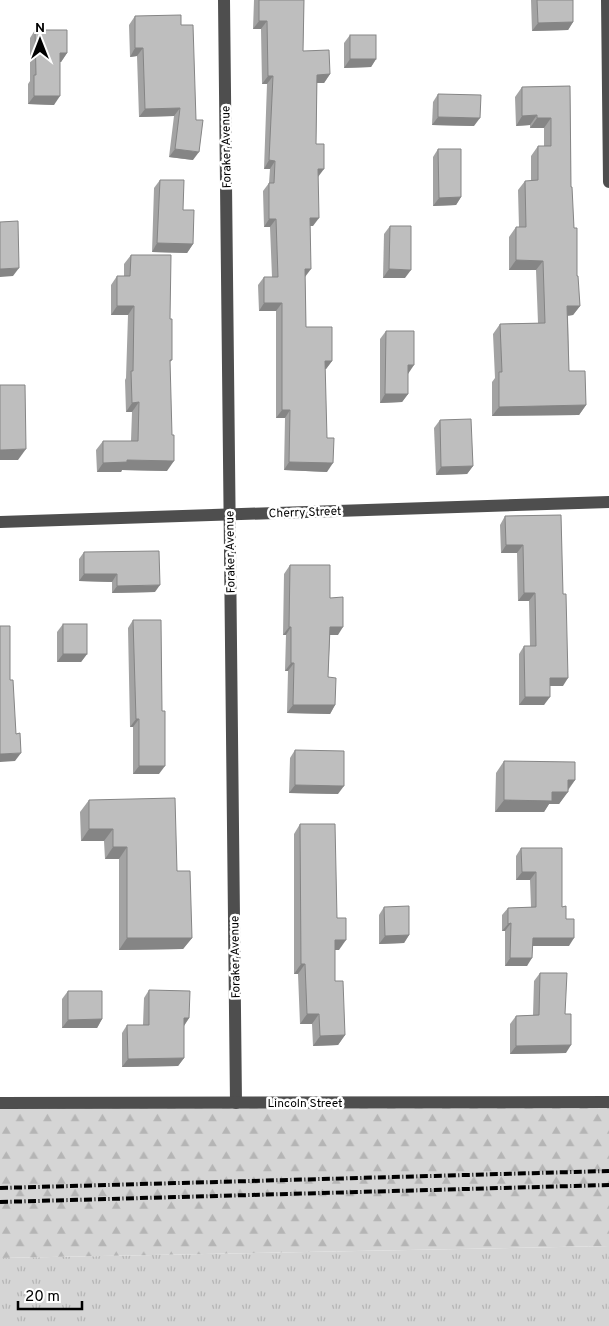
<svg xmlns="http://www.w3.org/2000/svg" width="609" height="1326" viewBox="0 0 609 1326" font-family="Overpass,sans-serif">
<defs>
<pattern id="grass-tufts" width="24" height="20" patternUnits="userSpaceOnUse" patternTransform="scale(1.25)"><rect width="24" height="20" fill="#d5d5d5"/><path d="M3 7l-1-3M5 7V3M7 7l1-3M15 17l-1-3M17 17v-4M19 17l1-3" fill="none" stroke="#b5b5b5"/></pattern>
<pattern id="forest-firs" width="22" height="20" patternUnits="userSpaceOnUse" patternTransform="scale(1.25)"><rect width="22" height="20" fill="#d5d5d5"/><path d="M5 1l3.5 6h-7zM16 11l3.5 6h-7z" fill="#b5b5b5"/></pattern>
</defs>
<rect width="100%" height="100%" fill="#fff"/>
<!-- grass -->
<path fill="url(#grass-tufts)" d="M 609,1246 L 609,1326 L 0,1326 L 0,1258 Z"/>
<!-- forest -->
<path fill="url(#forest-firs)" d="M 609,1102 L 609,1246 L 0,1258 L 0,1103 Z"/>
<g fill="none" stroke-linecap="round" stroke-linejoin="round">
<!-- minor -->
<g stroke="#4e4e4e" stroke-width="12">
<path d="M 224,0 L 236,1103"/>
<path d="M 607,0 L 609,182"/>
<path d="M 0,522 L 609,502"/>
<path d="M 0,1103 L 609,1102"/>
</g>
<!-- rail -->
<g stroke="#000" stroke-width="4" stroke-dasharray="8 2.5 1 2.5" stroke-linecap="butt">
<path d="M 0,1188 L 609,1171"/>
<path d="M 0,1202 L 609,1185"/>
</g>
</g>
<!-- wall -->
<g fill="#a3a3a3">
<path d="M 254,0 L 304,0 L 303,51 L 330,74 L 324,83 L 317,83 L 316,144 L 318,177 L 313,226 L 310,226 L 305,277 L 306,327 L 332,361 L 326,369 L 325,369 L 327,472 L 284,470 L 285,418 L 276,418 L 276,311 L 259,311 L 258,285 L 264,277 L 272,277 L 270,227 L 264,227 L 263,191 L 269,183 L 270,169 L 264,169 L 267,84 L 262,84 L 261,29 L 253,29 Z"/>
<path d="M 531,0 L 573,0 L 573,22 L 568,30 L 532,31 Z"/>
<path d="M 135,16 L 181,25 L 193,160 L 169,157 L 174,116 L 139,117 L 137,56 L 130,57 L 129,25 Z"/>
<path d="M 35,30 L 67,53 L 61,62 L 60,62 L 54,105 L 28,104 L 28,84 L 30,81 L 30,38 Z"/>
<path d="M 350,35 L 376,59 L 371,67 L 344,68 L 344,43 Z"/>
<path d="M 570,86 L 571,187 L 577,276 L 580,306 L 573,315 L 568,316 L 569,371 L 586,405 L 579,415 L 492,416 L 492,382 L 495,378 L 493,334 L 500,324 L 538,323 L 536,270 L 509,270 L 509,237 L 516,227 L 519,227 L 518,190 L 525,181 L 531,181 L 531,156 L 538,146 L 544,146 L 544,128 L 530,128 L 530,125 L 516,126 L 515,97 L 522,87 Z"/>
<path d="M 438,94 L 474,126 L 432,125 L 433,102 Z"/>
<path d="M 438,149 L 461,197 L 456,205 L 433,206 L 433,157 Z"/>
<path d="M 160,180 L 183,210 L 193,244 L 187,253 L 152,252 L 154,188 Z"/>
<path d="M 390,226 L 405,278 L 383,278 L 384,234 Z"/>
<path d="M 131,255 L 170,319 L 172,360 L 170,362 L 167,471 L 122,470 L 121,472 L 97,472 L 96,450 L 103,441 L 131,441 L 132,412 L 126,412 L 125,380 L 126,378 L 128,315 L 111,315 L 111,285 L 117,276 L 124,276 L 124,264 Z"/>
<path d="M 386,331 L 408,374 L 408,394 L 402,402 L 380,403 L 380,339 Z"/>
<path d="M 440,420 L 473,466 L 467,474 L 436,475 L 434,428 Z"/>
<path d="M 561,515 L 563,686 L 550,686 L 544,705 L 519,705 L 519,654 L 524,646 L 530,646 L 529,601 L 518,601 L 517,553 L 501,553 L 500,525 L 505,516 Z"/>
<path d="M 84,552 L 155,592 L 112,593 L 112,582 L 79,581 L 79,559 Z"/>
<path d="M 290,565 L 330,598 L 338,635 L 330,635 L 328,677 L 335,705 L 330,714 L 287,713 L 288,671 L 285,671 L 286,635 L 283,635 L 284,574 Z"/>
<path d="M 133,620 L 159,774 L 133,774 L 133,727 L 130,727 L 128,628 Z"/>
<path d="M 63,624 L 87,654 L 81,662 L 57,662 L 57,632 Z"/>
<path d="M 295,750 L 338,794 L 289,793 L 290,758 Z"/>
<path d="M 504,761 L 575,780 L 559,804 L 549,804 L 544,812 L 495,812 L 496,773 Z"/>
<path d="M 89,800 L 177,871 L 192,938 L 183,949 L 119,950 L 119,859 L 105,859 L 104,841 L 81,841 L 80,812 Z"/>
<path d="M 300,824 L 337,918 L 339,950 L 335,950 L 335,981 L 345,1035 L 338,1045 L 313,1046 L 312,1024 L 300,1024 L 298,974 L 294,974 L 294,834 Z"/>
<path d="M 521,848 L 562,907 L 566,919 L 569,946 L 533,946 L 527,966 L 505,966 L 505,931 L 502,931 L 502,915 L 508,908 L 531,907 L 530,880 L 516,880 L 516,856 Z"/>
<path d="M 384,907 L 409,935 L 404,943 L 379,944 L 379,915 Z"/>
<path d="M 540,973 L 565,1014 L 566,1053 L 510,1054 L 510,1024 L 516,1016 L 533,1015 L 534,981 Z"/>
<path d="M 149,990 L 189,1018 L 184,1026 L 184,1058 L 178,1066 L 122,1067 L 122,1033 L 127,1025 L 143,1025 L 144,998 Z"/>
<path d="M 68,991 L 102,1019 L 97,1028 L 62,1028 L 62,999 Z"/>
</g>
<!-- shaded-wall -->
<g fill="#858585">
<path d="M 259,21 L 267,21 L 261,29 L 253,29 Z"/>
<path d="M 573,22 L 568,30 L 532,31 L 538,23 Z"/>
<path d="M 135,48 L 143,48 L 137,56 L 130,57 Z"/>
<path d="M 60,53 L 67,53 L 61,62 L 54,62 Z"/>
<path d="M 350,59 L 376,59 L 371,67 L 344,68 Z"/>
<path d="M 330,74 L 324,83 L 312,83 L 317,75 Z"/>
<path d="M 268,76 L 273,76 L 267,84 L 262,84 Z"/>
<path d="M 34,96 L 60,96 L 54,105 L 28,104 Z"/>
<path d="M 180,108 L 174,116 L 139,117 L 145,109 Z"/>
<path d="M 537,115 L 530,125 L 516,126 L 522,116 Z"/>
<path d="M 438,117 L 480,118 L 474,126 L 432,125 Z"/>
<path d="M 537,118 L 551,118 L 544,128 L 530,128 Z"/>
<path d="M 175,149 L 199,152 L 193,160 L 169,157 Z"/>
<path d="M 269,160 L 275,161 L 270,169 L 264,169 Z"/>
<path d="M 318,169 L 324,169 L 318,177 Z"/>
<path d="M 461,197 L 456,205 L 433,206 L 439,198 Z"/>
<path d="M 310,218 L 319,218 L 313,226 L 304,226 Z"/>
<path d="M 269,219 L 276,219 L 270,227 L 264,227 Z"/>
<path d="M 157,243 L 193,244 L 187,253 L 152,252 Z"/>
<path d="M 516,260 L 543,261 L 536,270 L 509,270 Z"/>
<path d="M 19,268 L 13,276 L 0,277 L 0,269 Z"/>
<path d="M 305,269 L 311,269 L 305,277 Z"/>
<path d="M 389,269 L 411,270 L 405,278 L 383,278 Z"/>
<path d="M 264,303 L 282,303 L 276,311 L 259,311 Z"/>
<path d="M 117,306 L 134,306 L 128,315 L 111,315 Z"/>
<path d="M 567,306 L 580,306 L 573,315 L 561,316 Z"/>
<path d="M 325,361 L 332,361 L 326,369 L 319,370 Z"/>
<path d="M 408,365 L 414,365 L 408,374 Z"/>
<path d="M 385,394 L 408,394 L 402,402 L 380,403 Z"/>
<path d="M 139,402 L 132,412 L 126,412 L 132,403 Z"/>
<path d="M 586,405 L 579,415 L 492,416 L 499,407 Z"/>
<path d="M 282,410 L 290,410 L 285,418 L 276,418 Z"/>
<path d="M 26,449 L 18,460 L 0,460 L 0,450 Z"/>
<path d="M 127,460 L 174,461 L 167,471 L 122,470 L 121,472 L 97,472 L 103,463 Z"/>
<path d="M 289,462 L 333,463 L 327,472 L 284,470 Z"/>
<path d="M 473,466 L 467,474 L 436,475 L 441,467 Z"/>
<path d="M 506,545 L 523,545 L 517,553 L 501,553 Z"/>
<path d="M 84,574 L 117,574 L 112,582 L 79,581 Z"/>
<path d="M 160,585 L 155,592 L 112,593 L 117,586 Z"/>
<path d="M 524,593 L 535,593 L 529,601 L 518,601 Z"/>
<path d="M 289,627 L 291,627 L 286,635 L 283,635 Z"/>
<path d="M 330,627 L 343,627 L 338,635 L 324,635 Z"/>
<path d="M 63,654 L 87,654 L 81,662 L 57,662 Z"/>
<path d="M 291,663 L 294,663 L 288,671 L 285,671 Z"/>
<path d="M 550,678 L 568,678 L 563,686 L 544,686 Z"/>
<path d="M 525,697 L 550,697 L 544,705 L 519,705 Z"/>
<path d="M 293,705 L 335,705 L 330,714 L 287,713 Z"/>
<path d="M 136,719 L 139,719 L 133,727 L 130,727 Z"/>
<path d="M 21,753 L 15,761 L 0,762 L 0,754 Z"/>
<path d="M 139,766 L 165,766 L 159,774 L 133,774 Z"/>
<path d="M 568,780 L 575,780 L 566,792 Z"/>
<path d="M 295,785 L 344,786 L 338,794 L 289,793 Z"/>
<path d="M 552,792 L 568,792 L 559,804 L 549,804 L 544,812 L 495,812 L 504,800 Z"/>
<path d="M 89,829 L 113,829 L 104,841 L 81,841 Z"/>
<path d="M 113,847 L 127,847 L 119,859 L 105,859 Z"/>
<path d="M 522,872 L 536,872 L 530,880 L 516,880 Z"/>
<path d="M 511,923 L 505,931 L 502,931 L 508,924 Z"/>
<path d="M 409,935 L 404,943 L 379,944 L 385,936 Z"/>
<path d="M 127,938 L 192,938 L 183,949 L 119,950 Z"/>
<path d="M 533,938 L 574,938 L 569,946 L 527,946 Z"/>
<path d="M 335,940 L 346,940 L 339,950 L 328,950 Z"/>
<path d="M 510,958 L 532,958 L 527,966 L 505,966 Z"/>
<path d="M 301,964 L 305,964 L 298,974 L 294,974 Z"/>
<path d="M 307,1014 L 319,1014 L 312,1024 L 300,1024 Z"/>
<path d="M 184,1018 L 189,1018 L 183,1027 Z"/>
<path d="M 102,1019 L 97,1028 L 62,1028 L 68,1020 Z"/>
<path d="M 345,1035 L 338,1045 L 313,1046 L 320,1036 Z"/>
<path d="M 571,1045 L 566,1053 L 510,1054 L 516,1046 Z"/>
<path d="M 184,1058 L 178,1066 L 122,1067 L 128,1059 Z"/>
</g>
<!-- building -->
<g fill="#bebebe" stroke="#858585">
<path d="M 259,0 L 304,0 L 303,51 L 329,50 L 330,74 L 317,75 L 316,144 L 324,144 L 324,169 L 318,169 L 319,218 L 310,218 L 311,269 L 305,269 L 306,327 L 332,327 L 332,361 L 325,361 L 327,438 L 334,438 L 333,463 L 289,462 L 290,410 L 282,410 L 282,303 L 264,303 L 264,277 L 278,277 L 276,219 L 269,219 L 269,183 L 274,183 L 275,161 L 269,160 L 273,76 L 268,76 L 267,21 L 259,21 Z"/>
<path d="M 537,0 L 573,0 L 573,22 L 538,23 Z"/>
<path d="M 181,15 L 181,25 L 193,25 L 196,120 L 203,120 L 199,152 L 175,149 L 180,108 L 145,109 L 143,48 L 135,48 L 135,16 Z"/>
<path d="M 35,30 L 67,30 L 67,53 L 60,53 L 60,96 L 34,96 L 34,75 L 36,75 Z"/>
<rect x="350" y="35" width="26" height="24"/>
<path d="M 570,86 L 571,187 L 572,187 L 574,228 L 577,228 L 577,276 L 578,276 L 580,306 L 567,306 L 569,371 L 585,371 L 586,405 L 499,407 L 499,372 L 502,372 L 500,324 L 545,323 L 543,261 L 516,260 L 516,227 L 526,227 L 525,181 L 538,180 L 538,146 L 551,146 L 551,118 L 537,118 L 537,115 L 522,116 L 522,87 Z"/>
<path d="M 438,94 L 481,95 L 480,118 L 438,117 Z"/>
<path d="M 438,149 L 461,149 L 461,197 L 439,198 Z"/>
<path d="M 160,180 L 184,180 L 183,210 L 194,210 L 193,244 L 157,243 Z"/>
<path d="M 18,221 L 19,268 L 0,269 L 0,222 Z"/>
<path d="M 390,226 L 411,226 L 411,270 L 389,269 Z"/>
<path d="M 131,255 L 171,255 L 170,319 L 172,319 L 172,360 L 170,360 L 172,435 L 174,435 L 174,461 L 127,460 L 127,462 L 103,463 L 103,441 L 138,441 L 139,402 L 132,403 L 131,371 L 133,371 L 134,306 L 117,306 L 117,276 L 130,276 Z"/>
<path d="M 386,331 L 414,331 L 414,365 L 408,365 L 408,394 L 385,394 Z"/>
<path d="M 0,385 L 25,385 L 26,449 L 0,450 Z"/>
<path d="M 471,419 L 473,466 L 441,467 L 440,420 Z"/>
<path d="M 561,515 L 563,594 L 566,594 L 568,678 L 550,678 L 550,697 L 525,697 L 524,646 L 536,646 L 535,593 L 524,593 L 523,545 L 506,545 L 505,516 Z"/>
<path d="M 159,551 L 160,585 L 117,586 L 117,574 L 84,574 L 84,552 Z"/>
<path d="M 290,565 L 330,565 L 330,598 L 343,597 L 343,627 L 330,627 L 328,677 L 336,678 L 335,705 L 293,705 L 294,663 L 291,663 L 291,627 L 289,627 Z"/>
<path d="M 133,620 L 161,620 L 162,711 L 165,711 L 165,766 L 139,766 L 139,719 L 136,719 Z"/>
<rect x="63" y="624" width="24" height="30"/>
<path d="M 0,626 L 10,626 L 10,680 L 13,680 L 16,734 L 20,733 L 21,753 L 0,754 Z"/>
<path d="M 295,750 L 344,751 L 344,786 L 295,785 Z"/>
<path d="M 504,761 L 575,762 L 575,780 L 568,780 L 568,792 L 552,792 L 552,801 L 504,800 Z"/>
<path d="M 175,798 L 177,871 L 190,871 L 192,938 L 127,938 L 127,847 L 113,847 L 113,829 L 89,829 L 89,800 Z"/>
<path d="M 300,824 L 335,824 L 337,918 L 346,918 L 346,940 L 335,940 L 335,981 L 343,981 L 345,1035 L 320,1036 L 319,1014 L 307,1014 L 305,964 L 301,964 Z"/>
<path d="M 521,848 L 562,848 L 562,907 L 566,906 L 566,919 L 574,919 L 574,938 L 533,938 L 532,958 L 510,958 L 511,923 L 508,924 L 508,908 L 536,907 L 536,872 L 522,872 Z"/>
<path d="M 409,906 L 409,935 L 385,936 L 384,907 Z"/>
<path d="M 540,973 L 567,973 L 565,1014 L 571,1014 L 571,1045 L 516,1046 L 516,1016 L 539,1015 Z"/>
<path d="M 149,990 L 190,991 L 189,1018 L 184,1018 L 184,1058 L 128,1059 L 127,1025 L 149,1025 Z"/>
<path d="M 68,991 L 102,991 L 102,1019 L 68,1020 Z"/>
</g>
<g text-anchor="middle" stroke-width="5" stroke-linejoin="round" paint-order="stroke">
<!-- street labels -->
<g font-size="12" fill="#000" stroke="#fff">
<text transform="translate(226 147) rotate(-91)" y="4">Foraker Avenue</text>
<text transform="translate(305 512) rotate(-2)" y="4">Cherry Street</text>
<text transform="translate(230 552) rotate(-91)" y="4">Foraker Avenue</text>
<text transform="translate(235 957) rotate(-91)" y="4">Foraker Avenue</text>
<text x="305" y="1107">Lincoln Street</text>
</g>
</g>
<!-- north arrow -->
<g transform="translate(40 40)" stroke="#ffffff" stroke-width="4" paint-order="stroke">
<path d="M0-4L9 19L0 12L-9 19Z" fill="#000000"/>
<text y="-8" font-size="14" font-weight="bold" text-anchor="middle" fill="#000000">N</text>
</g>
<!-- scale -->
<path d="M18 1301v8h64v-8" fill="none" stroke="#000000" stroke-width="2.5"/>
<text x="25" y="1301" font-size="15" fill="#000000" stroke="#ffffff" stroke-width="4" paint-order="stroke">20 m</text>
</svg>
